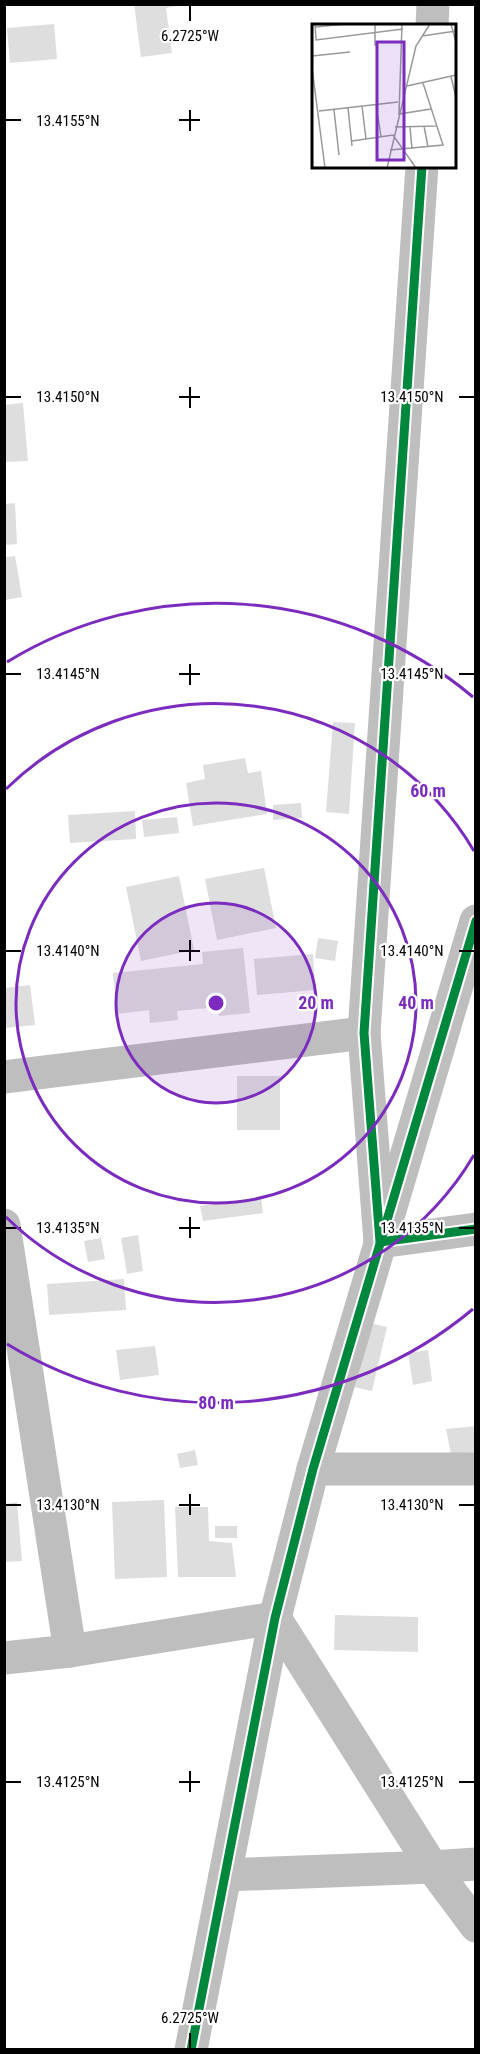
<svg xmlns="http://www.w3.org/2000/svg" width="480" height="2054" viewBox="0 0 480 2054" font-family="'Roboto Condensed',sans-serif">
<rect width="100%" height="100%" fill="#fff"/>
<!-- building -->
<g fill="#dedede">
<path d="M 134,4 L 186,4 L 166,8 L 172,53 L 141,57 Z"/>
<path d="M 54,24 L 57,59 L 10,63 L 7,28 Z"/>
<path d="M 23,403 L 28,461 L 5,462 L 4,405 Z"/>
<path d="M 15,503 L 17,544 L 5,545 L 5,504 Z"/>
<path d="M 15,556 L 22,597 L 5,600 L 5,557 Z"/>
<path d="M 333,722 L 355,723 L 349,814 L 326,812 Z"/>
<path d="M 245,758 L 248,773 L 261,771 L 267,814 L 193,826 L 186,783 L 205,779 L 203,765 Z"/>
<path d="M 301,803 L 302,818 L 273,820 L 273,805 Z"/>
<path d="M 135,811 L 136,839 L 70,843 L 68,815 Z"/>
<path d="M 177,817 L 179,833 L 144,837 L 142,820 Z"/>
<path d="M 264,868 L 276,928 L 217,940 L 205,879 Z"/>
<path d="M 179,876 L 194,950 L 141,961 L 126,887 Z"/>
<path d="M 318,938 L 338,941 L 335,961 L 315,958 Z"/>
<path d="M 243,948 L 250,1013 L 219,1016 L 218,1007 L 177,1011 L 178,1020 L 150,1023 L 149,1010 L 117,1014 L 113,973 L 203,964 L 202,952 Z"/>
<path d="M 313,954 L 315,990 L 257,995 L 254,959 Z"/>
<path d="M 30,985 L 35,1025 L 4,1028 L 4,988 Z"/>
<rect x="237" y="1076" width="43" height="54"/>
<path d="M 261,1197 L 263,1213 L 203,1221 L 200,1206 Z"/>
<path d="M 138,1235 L 143,1271 L 127,1274 L 121,1238 Z"/>
<path d="M 101,1238 L 105,1259 L 88,1262 L 84,1241 Z"/>
<path d="M 124,1279 L 126,1310 L 49,1315 L 47,1284 Z"/>
<path d="M 369,1323 L 387,1327 L 372,1391 L 354,1387 Z"/>
<path d="M 155,1346 L 159,1375 L 120,1380 L 116,1350 Z"/>
<path d="M 428,1350 L 432,1381 L 413,1385 L 408,1353 Z"/>
<path d="M 476,1426 L 476,1452 L 451,1455 L 446,1429 Z"/>
<path d="M 195,1450 L 198,1465 L 180,1468 L 177,1454 Z"/>
<path d="M 164,1500 L 167,1577 L 115,1579 L 112,1502 Z"/>
<path d="M 17,1502 L 22,1561 L 4,1562 L 4,1504 Z"/>
<path d="M 175,1507 L 208,1507 L 209,1541 L 232,1543 L 236,1577 L 178,1577 Z"/>
<rect x="215" y="1526" width="22" height="12"/>
<path d="M 335,1615 L 418,1617 L 418,1652 L 334,1650 Z"/>
</g>
<g fill="none" stroke-linecap="round" stroke-linejoin="round">
<!-- minor -->
<g stroke="#bebebe" stroke-width="33">
<path d="M 432,26 L 433,4"/>
<path d="M 422,166 L 364,1033 L 380,1242 L 476,1229"/>
<path d="M 4,1077 L 364,1033"/>
<path d="M 4,1225 L 70,1651"/>
<path d="M 313,1469 L 476,1469"/>
<path d="M 4,1658 L 70,1651 L 275,1618 L 432,1867 L 476,1926"/>
<path d="M 225,1875 L 432,1867 L 476,1864"/>
<path d="M 191,2050 L 275,1618 L 313,1469 L 476,921"/>
</g>
<defs>
<g id="cycleway">
<path d="M 422,166 L 364,1033 L 380,1242 L 476,1229"/>
<path d="M 191,2050 L 275,1618 L 313,1469 L 476,921"/>
</g>
</defs>
<!-- cycleway casing -->
<use href="#cycleway" stroke="#fff" stroke-width="13"/>
<!-- cycleway -->
<use href="#cycleway" stroke="#00873e" stroke-width="9"/>
</g>
<!-- ticks -->
<path fill="none" stroke="#000" stroke-width="2" d="M 190,6 L 190,21M 190,110 L 190,131M 6,120 L 21,120M 179,120 L 200,120M 190,387 L 190,408M 6,397 L 21,397M 179,397 L 200,397M 459,397 L 474,397M 190,664 L 190,685M 6,674 L 21,674M 179,674 L 200,674M 459,674 L 474,674M 190,940 L 190,961M 6,951 L 21,951M 179,951 L 200,951M 459,951 L 474,951M 190,1217 L 190,1238M 6,1228 L 21,1228M 179,1228 L 200,1228M 459,1228 L 474,1228M 190,1494 L 190,1515M 6,1505 L 21,1505M 179,1505 L 200,1505M 459,1505 L 474,1505M 190,1771 L 190,1792M 6,1782 L 21,1782M 179,1782 L 200,1782M 459,1782 L 474,1782M 190,2033 L 190,2048"/>
<!-- distance rings -->
<circle cx="216" cy="1003" r="100" fill="#7b2cbf" fill-opacity=".12"/>
<g fill="none" stroke="#7b2cbf" stroke-width="3">
<circle cx="216" cy="1003" r="100"/>
<circle cx="216" cy="1003" r="200"/>
<path d="M474 1155A300 300 0 0 1 6 1217M6 789A300 300 0 0 1 474 851"/>
<path d="M473 1309A400 400 0 0 1 7 1344M7 662A400 400 0 0 1 473 697"/>
</g>
<!-- overview -->
<g transform="translate(312 24)">
<rect width="144" height="144" fill="#fff"/>
<path fill="none" stroke="#999" stroke-width="1.5" d="M 3,0 L 4,16 L 91,5M 63,0 L 63,22M 90,0 L 87,90 L 119,85M 139,0 L 144,18M 3,3 L 33,0M 110,12 L 144,7M 0,32 L 38,28M 0,44 L 13,144M 139,53 L 144,73M 95,62 L 144,51M 64,80 L 69,113M 50,82 L 54,115M 36,84 L 40,122M 22,86 L 27,131M 7,87 L 86,78M 112,102 L 116,123M 83,103 L 124,102M 98,103 L 100,125M 40,117 L 81,111 L 104,144M 78,126 L 131,121 L 111,59M 75,144 L 104,22 L 118,0"/>
<path fill="#7b2cbf" fill-opacity="0.15" stroke="#7b2cbf" stroke-width="3" d="M 65,18 L 92,18 L 92,136 L 65,136 Z"/>
<rect width="144" height="144" fill="none" stroke="#000" stroke-width="3"/>
</g>
<g font-size="15" text-anchor="middle" fill="#000" stroke="#fff" stroke-width="4.5" stroke-linejoin="round" paint-order="stroke">
<text x="190" y="41">6.2725°W</text>
<text x="68" y="126">13.4155°N</text>
<text x="68" y="402">13.4150°N</text>
<text x="412" y="402">13.4150°N</text>
<text x="68" y="679">13.4145°N</text>
<text x="412" y="679">13.4145°N</text>
<text x="68" y="956">13.4140°N</text>
<text x="412" y="956">13.4140°N</text>
<text x="68" y="1233">13.4135°N</text>
<text x="412" y="1233">13.4135°N</text>
<text x="68" y="1510">13.4130°N</text>
<text x="412" y="1510">13.4130°N</text>
<text x="68" y="1787">13.4125°N</text>
<text x="412" y="1787">13.4125°N</text>
<text x="190" y="2023">6.2725°W</text>
</g>
<circle cx="216" cy="1003" r="9" fill="#7b2cbf" stroke="#fff" stroke-width="3"/>
<g font-size="18" text-anchor="middle" font-weight="bold" fill="#7b2cbf" stroke="#fff" stroke-width="4.5" stroke-linejoin="round" paint-order="stroke">
<text x="428" y="797">60 m</text>
<text x="316" y="1009">20 m</text>
<text x="416" y="1009">40 m</text>
<text x="216" y="1409">80 m</text>
</g>
<!-- border -->
<rect width="480" height="2054" fill="none" stroke="#000000" stroke-width="12"/>
</svg>
